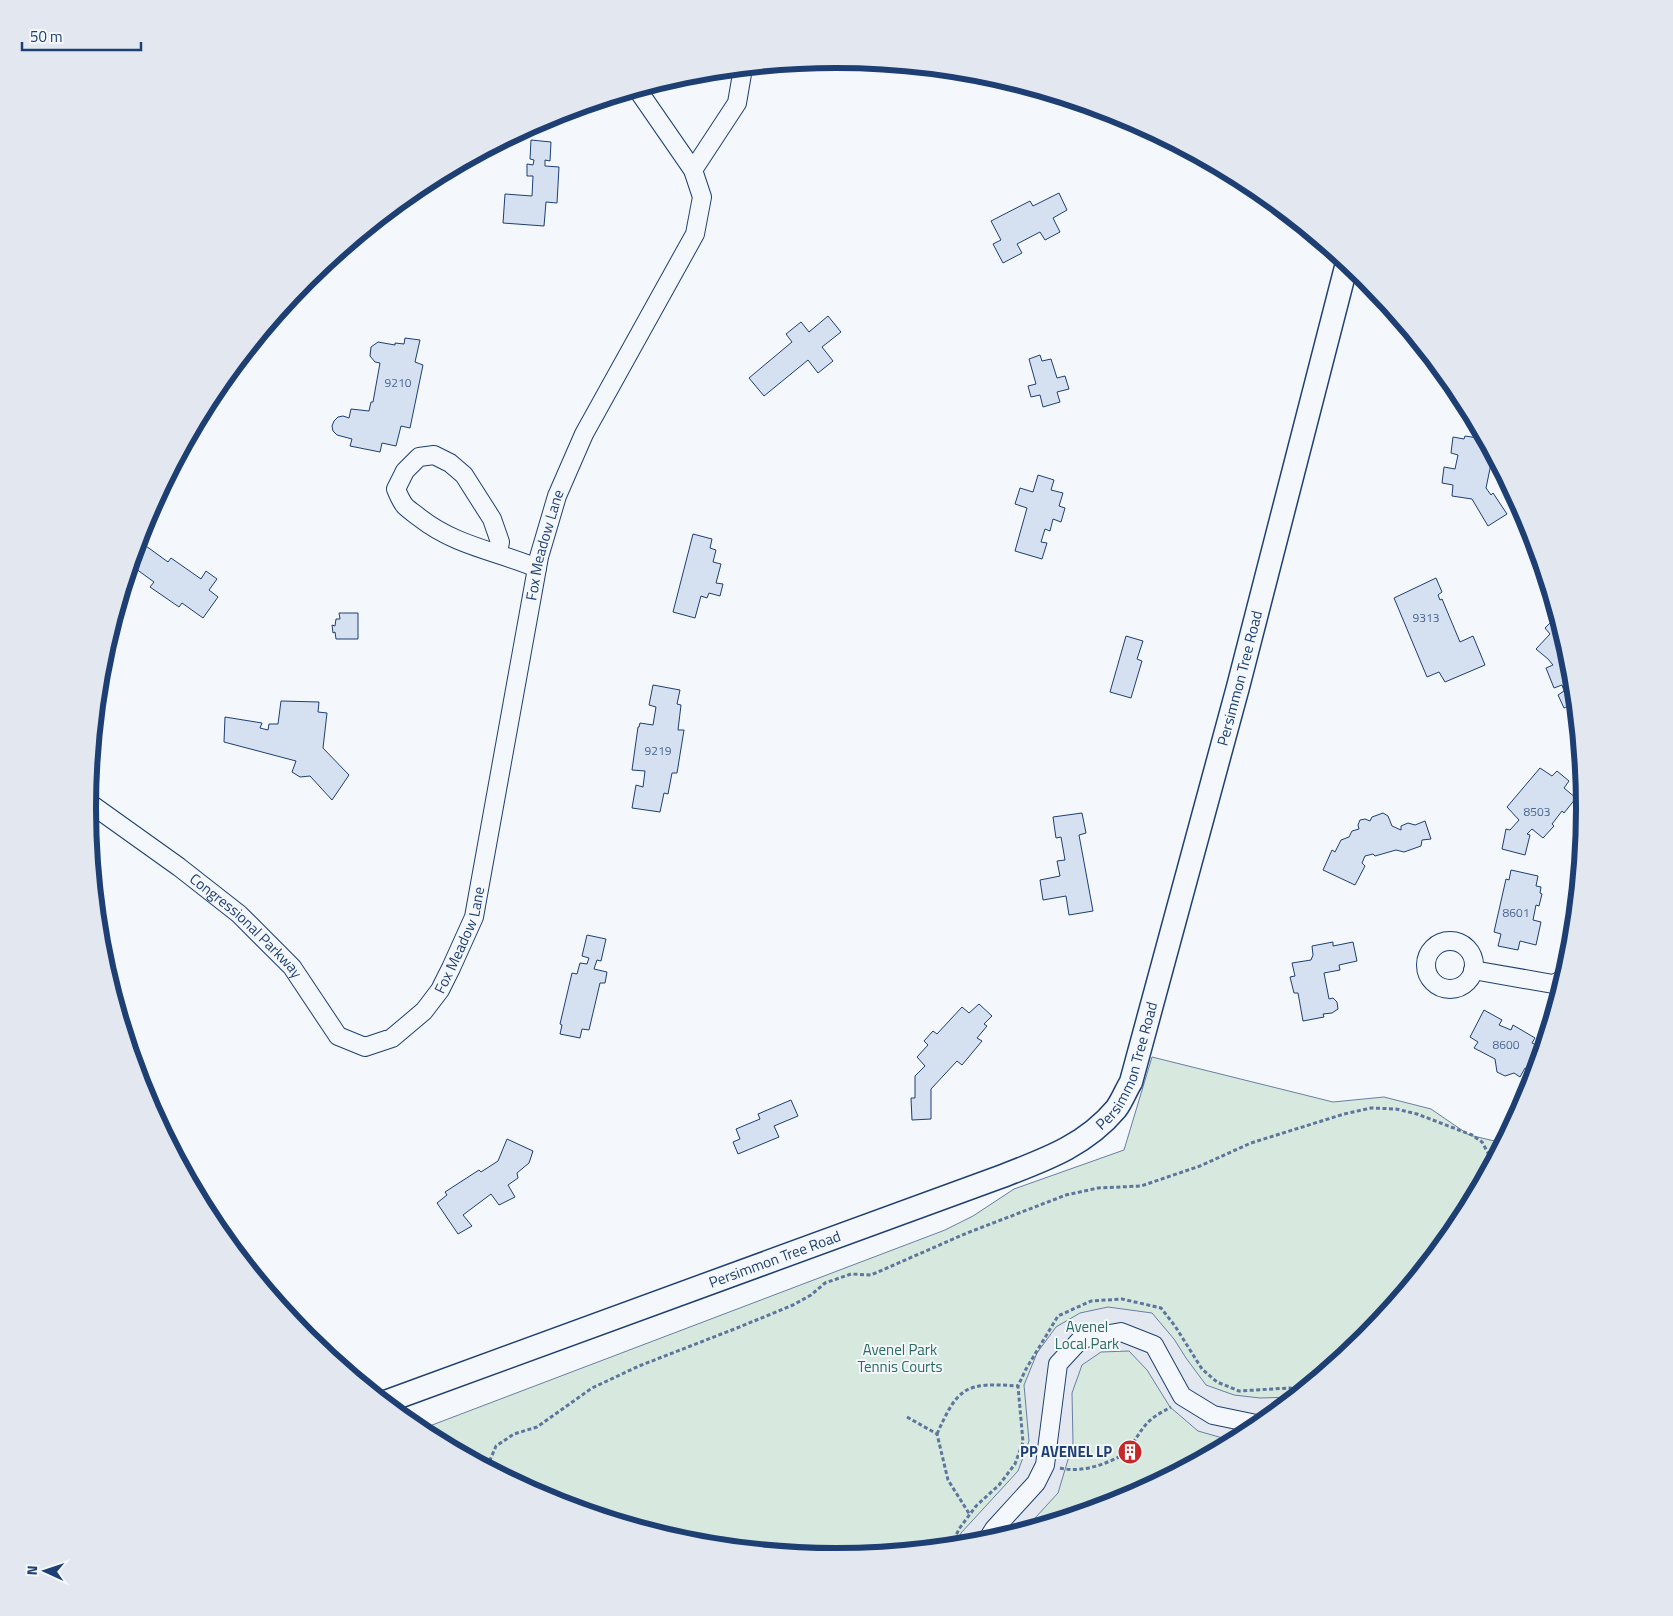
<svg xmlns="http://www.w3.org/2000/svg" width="1673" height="1616" viewBox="0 0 1673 1616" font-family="'Titillium Web',sans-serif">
<rect width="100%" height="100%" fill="#f4f7fb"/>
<!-- green -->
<path fill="#d7e8df" stroke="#687fa3" d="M 1152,1057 L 1333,1102 L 1384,1097 L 1431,1109 L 1469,1135 L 1503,1143 L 1459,1224 L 1366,1338 L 1253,1431 L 1123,1500 L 982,1543 L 837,1557 L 690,1543 L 550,1500 L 419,1430 L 945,1230 L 973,1216 L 1014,1189 L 1124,1150 Z"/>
<!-- parking -->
<path fill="#e3e8f0" stroke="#687fa3" d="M 1108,1307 L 1152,1313 L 1174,1339 L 1186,1358 L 1206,1385 L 1234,1395 L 1260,1398 L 1294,1397 L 1253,1431 L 1233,1441 L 1198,1431 L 1170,1407 L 1147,1370 L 1129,1351 L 1101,1352 L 1082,1365 L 1072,1393 L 1073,1443 L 1058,1493 L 1024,1530 L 982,1543 L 956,1545 L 961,1533 L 1018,1471 L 1029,1441 L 1024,1385 L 1037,1353 L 1056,1327 L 1080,1313 Z"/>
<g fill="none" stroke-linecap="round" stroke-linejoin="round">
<!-- stream -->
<path stroke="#bed0e5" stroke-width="5" d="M 1250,184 L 1257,196"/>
</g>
<!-- building -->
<g fill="#d5e0f0" stroke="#1d3f73">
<path d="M 531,140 L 551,142 L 550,161 L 545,160 L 545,166 L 559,167 L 557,203 L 546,202 L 544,226 L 503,223 L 505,194 L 532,196 L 533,176 L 527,176 L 527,164 L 533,165 L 534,160 L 530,159 Z"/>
<path d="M 1059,193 L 1067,210 L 1053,218 L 1060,232 L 1045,240 L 1040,232 L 1017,244 L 1022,253 L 1003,263 L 993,244 L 1001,240 L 991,221 L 1030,201 L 1033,206 Z"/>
<path d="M 828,316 L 841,332 L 822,347 L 833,361 L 818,373 L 808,360 L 764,396 L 749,378 L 792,342 L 786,334 L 801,322 L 809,332 Z"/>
<path d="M 405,338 L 420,340 L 415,362 L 423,365 L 410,428 L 401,426 L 396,446 L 382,443 L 380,452 L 350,446 L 352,439 L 337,435 L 333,431 L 332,426 L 334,421 L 338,417 L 343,416 L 349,418 L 351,409 L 369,411 L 371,402 L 373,402 L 380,363 L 375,362 L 370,356 L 371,347 L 378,342 L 395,345 L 395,343 L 404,344 Z"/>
<path d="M 1040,355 L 1042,361 L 1051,359 L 1057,378 L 1065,376 L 1069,389 L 1057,392 L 1060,402 L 1043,407 L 1040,395 L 1031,397 L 1028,386 L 1036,384 L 1029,359 Z"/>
<path d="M 1465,436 L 1485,439 L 1493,454 L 1486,488 L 1491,495 L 1493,493 L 1507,514 L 1488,526 L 1472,499 L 1452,496 L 1453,485 L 1442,483 L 1444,467 L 1455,469 L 1458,455 L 1451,453 L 1453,437 L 1464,439 Z"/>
<path d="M 1038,475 L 1054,480 L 1051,490 L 1063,493 L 1059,506 L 1065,508 L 1061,522 L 1053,519 L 1050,531 L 1045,529 L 1041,542 L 1047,543 L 1042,559 L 1015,551 L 1027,508 L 1015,504 L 1020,488 L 1033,492 Z"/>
<path d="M 693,534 L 712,539 L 710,548 L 716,550 L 713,562 L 721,564 L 716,583 L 723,584 L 720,596 L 709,593 L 707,598 L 701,596 L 695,618 L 673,612 Z"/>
<path d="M 146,546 L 168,562 L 171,558 L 201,579 L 206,571 L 217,579 L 209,590 L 218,597 L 203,618 L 182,603 L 179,607 L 150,587 L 154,582 L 132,566 Z"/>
<path d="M 1436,578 L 1442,592 L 1438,595 L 1440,600 L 1442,599 L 1460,642 L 1473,636 L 1485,665 L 1445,682 L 1439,672 L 1427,677 L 1394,598 Z"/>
<path d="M 339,613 L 358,613 L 358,639 L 336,639 L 335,632 L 333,633 L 332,625 L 335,626 L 336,619 L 340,619 Z"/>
<path d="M 1557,616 L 1571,662 L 1575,703 L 1564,708 L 1558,695 L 1564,691 L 1562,685 L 1554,688 L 1546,668 L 1553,665 L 1548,659 L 1536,649 L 1550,634 L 1545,628 Z"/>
<path d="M 1126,636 L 1143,641 L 1137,659 L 1142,661 L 1131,698 L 1110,692 Z"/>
<path d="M 653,685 L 680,690 L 677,704 L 681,705 L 678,730 L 684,730 L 677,773 L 672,773 L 668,794 L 664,793 L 660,812 L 632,808 L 636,785 L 643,787 L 645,771 L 632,770 L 638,727 L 639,727 L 640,723 L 653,725 L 656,707 L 649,705 Z"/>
<path d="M 281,701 L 319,702 L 318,712 L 327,713 L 323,748 L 349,775 L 332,800 L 310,776 L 300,777 L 292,772 L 296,761 L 224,742 L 225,717 L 262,723 L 260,728 L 268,730 L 269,724 L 278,724 Z"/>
<path d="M 1540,768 L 1552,776 L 1557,771 L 1569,781 L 1564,788 L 1576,798 L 1564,813 L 1562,811 L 1552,824 L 1554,826 L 1543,838 L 1532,829 L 1527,834 L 1530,835 L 1525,855 L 1502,849 L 1506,829 L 1510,830 L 1519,820 L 1507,807 Z"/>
<path d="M 1082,813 L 1086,833 L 1079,835 L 1093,911 L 1069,915 L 1066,896 L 1043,900 L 1040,880 L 1060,876 L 1057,861 L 1065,860 L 1061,837 L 1056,838 L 1053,817 Z"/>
<path d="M 1383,813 L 1388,816 L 1392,826 L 1401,830 L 1401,826 L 1408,823 L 1415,825 L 1425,821 L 1431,839 L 1422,840 L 1421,846 L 1404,852 L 1396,850 L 1375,856 L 1373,854 L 1365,856 L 1362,863 L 1365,866 L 1355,885 L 1323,870 L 1332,850 L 1335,852 L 1341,840 L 1349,837 L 1352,831 L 1359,829 L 1358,825 L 1360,820 L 1365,819 L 1370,821 L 1372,817 Z"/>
<path d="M 1511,870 L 1538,876 L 1536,886 L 1541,887 L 1540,893 L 1542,894 L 1539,906 L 1536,905 L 1533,920 L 1541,922 L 1536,945 L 1520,941 L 1518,950 L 1498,946 L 1501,934 L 1494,932 L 1506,879 L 1509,880 Z"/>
<path d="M 587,935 L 606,939 L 601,961 L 597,960 L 594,969 L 607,972 L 605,983 L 600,983 L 589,1030 L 582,1029 L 580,1038 L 560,1034 L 562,1025 L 560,1024 L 572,973 L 577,974 L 580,963 L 587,964 L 589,958 L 582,956 Z"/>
<path d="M 1333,942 L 1333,946 L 1353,942 L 1357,961 L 1339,965 L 1340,970 L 1324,973 L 1329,999 L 1333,998 L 1337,1002 L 1338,1009 L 1332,1013 L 1323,1014 L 1324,1017 L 1303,1021 L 1298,993 L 1294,993 L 1290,977 L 1295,976 L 1292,963 L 1311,960 L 1313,955 L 1312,946 Z"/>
<path d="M 979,1004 L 992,1016 L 984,1024 L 987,1026 L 977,1038 L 982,1041 L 962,1065 L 957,1061 L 931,1089 L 931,1119 L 912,1120 L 911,1098 L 915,1098 L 915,1076 L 925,1066 L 917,1057 L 928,1045 L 924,1041 L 933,1031 L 937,1034 L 962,1007 L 969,1013 Z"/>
<path d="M 1484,1010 L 1502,1020 L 1499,1025 L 1511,1030 L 1513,1025 L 1535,1038 L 1532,1043 L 1538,1046 L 1534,1053 L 1540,1056 L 1533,1072 L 1525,1068 L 1520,1077 L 1514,1073 L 1505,1076 L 1497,1072 L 1495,1059 L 1474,1048 L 1478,1042 L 1470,1037 Z"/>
<path d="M 791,1100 L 798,1116 L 774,1126 L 779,1137 L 738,1154 L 733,1142 L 740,1139 L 736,1129 L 760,1119 L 758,1114 Z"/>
<path d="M 507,1139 L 533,1151 L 529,1163 L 517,1173 L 518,1178 L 508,1185 L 515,1197 L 499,1205 L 491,1194 L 463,1215 L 472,1226 L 458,1234 L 437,1203 L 447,1195 L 445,1192 L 479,1170 L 481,1172 L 498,1161 Z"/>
<circle cx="1130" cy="1451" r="5.5"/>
</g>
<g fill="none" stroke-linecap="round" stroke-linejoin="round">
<defs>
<g id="minor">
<path d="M 637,89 L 693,170"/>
<path d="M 498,553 L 500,542 L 492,519 L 464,475 L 450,463 L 434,455 L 419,457 L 405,471 L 396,489 C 398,494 401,501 405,506 C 409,510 415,514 420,518 C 456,546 496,551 537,568"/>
<path id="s1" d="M 88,802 L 179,867 L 239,914 L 292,967 L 338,1036 L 365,1047 L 392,1038 L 424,1011 L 440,990 L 451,968 L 474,917 L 539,557 L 557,496 L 584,434 L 695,234 L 702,197 L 693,170 L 737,103 L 743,68"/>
<circle cx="1450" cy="965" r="24"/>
<path d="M 1473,970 L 1553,984 L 1564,979"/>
<path d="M 986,1542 L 994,1529 L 1036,1483 L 1045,1465 L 1058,1364 L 1081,1339 L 1121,1332 L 1154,1345 L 1182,1396 L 1213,1415 L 1261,1425"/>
</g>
<g id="major">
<path id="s2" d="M 385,1402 L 1000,1177 C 1044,1160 1085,1146 1116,1109 C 1122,1101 1126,1090 1131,1082 L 1238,687 L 1347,263"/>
</g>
</defs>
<!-- minor casing -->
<use href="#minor" stroke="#1d3f73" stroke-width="20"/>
<!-- major casing -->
<use href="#major" stroke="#1d3f73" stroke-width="25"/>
<!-- path -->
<g stroke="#5e769c" stroke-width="3" stroke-dasharray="4 2.5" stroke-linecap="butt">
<path d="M 907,1417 L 937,1434 L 948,1480 L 970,1515"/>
<path d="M 937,1434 C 958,1387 965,1382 1018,1386"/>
<path d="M 1133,1443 C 1147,1421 1149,1419 1171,1407"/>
<circle cx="1129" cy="1452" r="9"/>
<path d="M 487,1467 L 496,1446 L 514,1434 L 537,1427 L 592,1388 L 639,1366 L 737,1328 L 793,1305 L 811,1295 L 825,1283 L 851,1274 L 871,1275 L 967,1233 L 1066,1195 L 1098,1188 L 1141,1186 L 1200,1166 L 1251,1143 L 1344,1114 L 1371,1108 L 1396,1109 L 1417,1114 L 1472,1135 L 1482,1142 L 1493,1162"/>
<path d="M 1060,1468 C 1081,1473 1103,1465 1121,1456"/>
<path d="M 951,1546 L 959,1529 L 976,1506 L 999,1485 L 1015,1464 L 1023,1442 L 1018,1386 L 1026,1369 L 1058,1316 L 1091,1301 L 1122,1299 L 1161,1308 L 1175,1326 L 1202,1369 L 1217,1382 L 1239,1391 L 1290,1388 L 1301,1391"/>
</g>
<!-- minor -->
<use href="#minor" stroke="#f4f7fb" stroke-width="18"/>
<!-- major -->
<use href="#major" stroke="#f4f7fb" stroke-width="22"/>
</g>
<!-- icons -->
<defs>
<symbol id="building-disc" viewBox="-11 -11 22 22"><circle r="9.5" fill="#c62828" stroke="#f4f7fb"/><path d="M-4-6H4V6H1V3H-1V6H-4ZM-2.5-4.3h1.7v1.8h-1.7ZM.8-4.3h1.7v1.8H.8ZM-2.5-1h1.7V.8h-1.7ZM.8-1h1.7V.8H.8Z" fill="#fff"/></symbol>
</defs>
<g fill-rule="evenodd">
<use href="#building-disc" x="1116" y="1438" width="28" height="28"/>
</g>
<g text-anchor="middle" stroke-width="4" stroke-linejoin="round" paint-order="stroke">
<!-- number labels -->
<g font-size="12" fill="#4b6792">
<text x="398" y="387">9210</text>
<text x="1426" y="622">9313</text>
<text x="658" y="755">9219</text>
<text x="1537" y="816">8503</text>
<text x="1516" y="917">8601</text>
<text x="1506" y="1049">8600</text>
</g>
<!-- street labels -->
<g font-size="15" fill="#1d3f73" stroke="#f4f7fb">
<text dy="5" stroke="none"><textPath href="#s1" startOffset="931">Fox Meadow Lane</textPath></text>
<text dy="5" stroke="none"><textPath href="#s2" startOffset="1240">Persimmon Tree Road</textPath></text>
<text dy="5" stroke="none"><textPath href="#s1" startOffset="201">Congressional Parkway</textPath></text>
<text dy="5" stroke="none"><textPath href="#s1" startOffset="526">Fox Meadow Lane</textPath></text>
<text dy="5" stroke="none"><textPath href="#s2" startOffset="835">Persimmon Tree Road</textPath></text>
<text dy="5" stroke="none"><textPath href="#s2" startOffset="415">Persimmon Tree Road</textPath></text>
</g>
<!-- park labels -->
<g font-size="15" fill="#2c6c60" stroke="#f4f7fb">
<text x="1087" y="1332">Avenel<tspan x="1087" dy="17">Local Park</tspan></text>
<text x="900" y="1355">Avenel Park<tspan x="900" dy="17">Tennis Courts</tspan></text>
</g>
<!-- poi labels -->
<g font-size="15" font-weight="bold" fill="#1d3f73" stroke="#f4f7fb" text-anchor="end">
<text x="1112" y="1457">PP AVENEL LP</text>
</g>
</g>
<!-- crop -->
<path d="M0 0H1673V1616H0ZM96 808a740 740 0 1 1 1480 0a740 740 0 1 1-1480 0Z" fill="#e3e8f0" fill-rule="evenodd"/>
<path fill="none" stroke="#1d3f73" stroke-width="6" d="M96 808a740 740 0 1 1 1480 0a740 740 0 1 1-1480 0Z"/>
<!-- north arrow -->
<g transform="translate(45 1571) rotate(273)" stroke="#f4f7fb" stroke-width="4" paint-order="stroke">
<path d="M0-4L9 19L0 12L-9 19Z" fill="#1d3f73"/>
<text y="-8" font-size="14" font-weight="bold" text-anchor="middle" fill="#1d3f73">N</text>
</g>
<!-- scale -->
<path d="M22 42v8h119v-8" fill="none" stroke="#1d3f73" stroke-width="2.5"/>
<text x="30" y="42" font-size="15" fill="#1d3f73" stroke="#f4f7fb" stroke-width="4" paint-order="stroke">50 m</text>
</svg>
